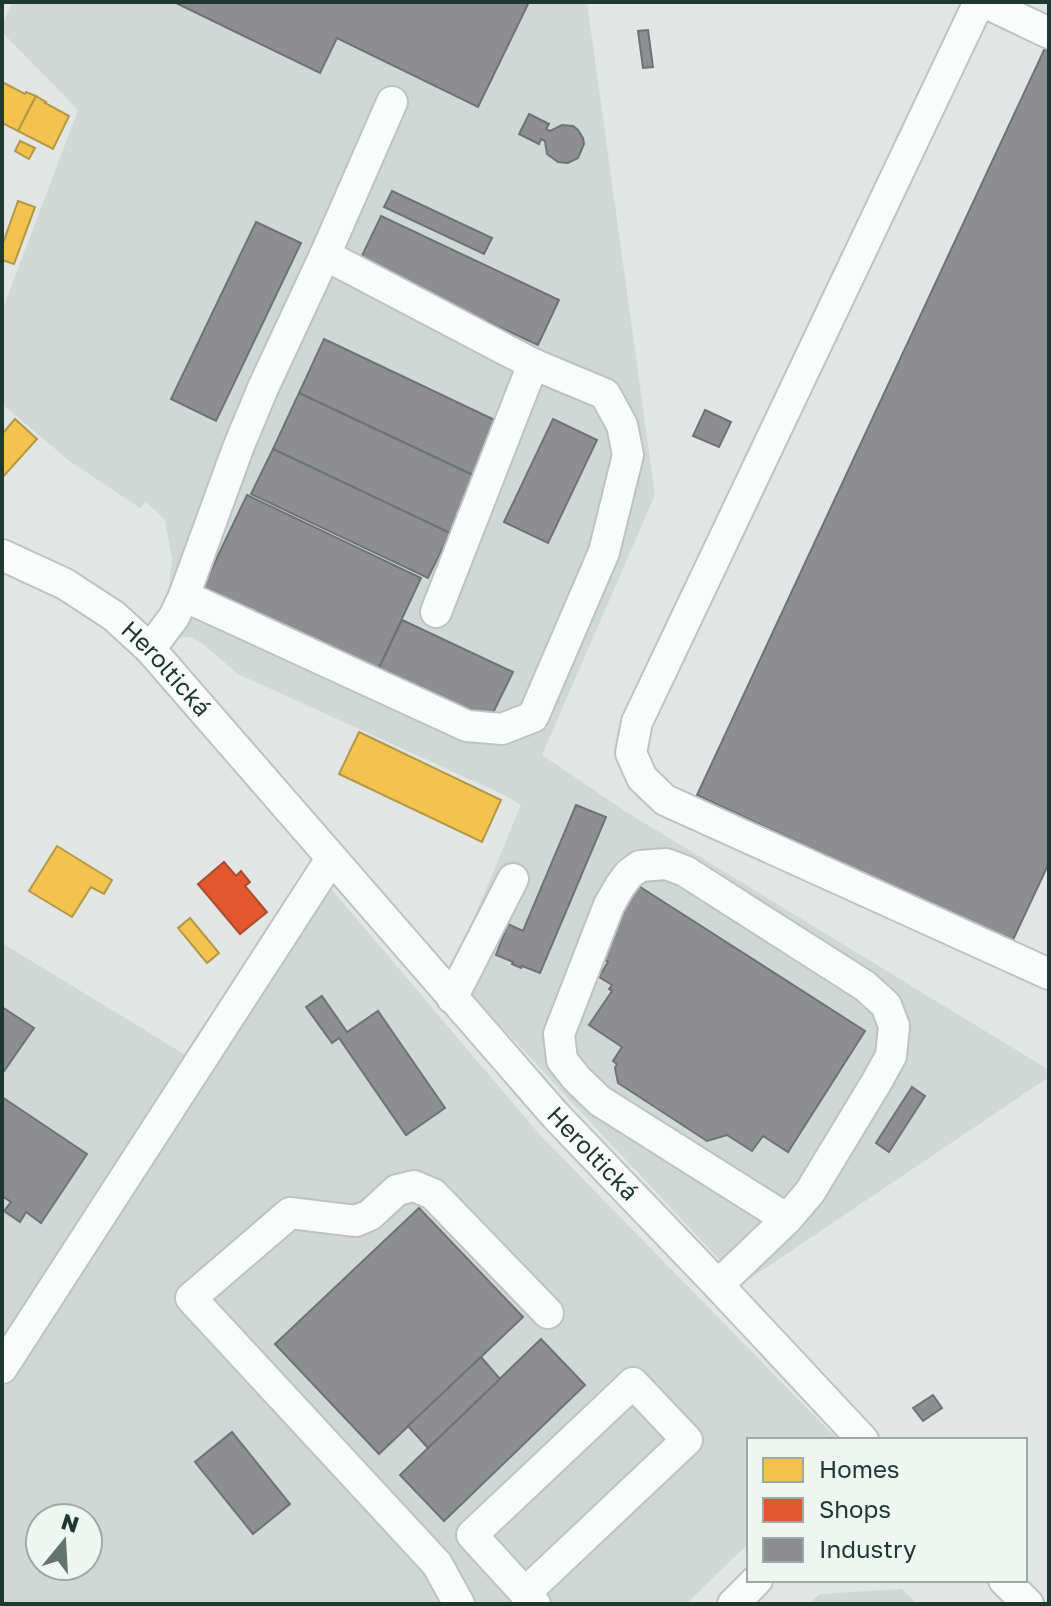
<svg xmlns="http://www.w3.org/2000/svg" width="1051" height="1606" viewBox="0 0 1051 1606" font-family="'Golos Text',sans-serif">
<rect width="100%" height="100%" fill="#e1e6e4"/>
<!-- built -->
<g fill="#cfd8d4" fill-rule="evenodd">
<path d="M 12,2 L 587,2 L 655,495 L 542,755 L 625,811 L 1049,1070 L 1049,1077 L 742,1284 L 451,973 L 521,805 L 502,794 L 238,674 L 203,644 L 190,637 L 179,638 L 169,642 L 168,596 L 172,559 L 165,520 L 146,502 L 140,508 L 68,460 L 2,404 L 2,311 L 78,110 L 2,32 L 2,26 Z"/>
<path d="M 311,865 L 540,1135 L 838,1440 L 749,1440 L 749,1543 L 686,1604 L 2,1604 L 2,943 L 184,1054 ZM 40,1518 L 88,1518 L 88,1566 L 40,1566 Z"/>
<path d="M 902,1589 L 917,1604 L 809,1604 L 819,1594 Z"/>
</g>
<!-- homes -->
<g fill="#f2c14e" stroke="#b39846" stroke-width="2">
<path d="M 2,82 L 25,94 L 26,92 L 36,96 L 18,131 L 2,123 Z"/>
<path d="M 36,96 L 46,102 L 45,103 L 69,116 L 53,149 L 18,131 Z"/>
<path d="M 20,141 L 35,148 L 29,159 L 15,151 Z"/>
<path d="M 18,201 L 35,207 L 14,264 L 2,260 L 2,246 Z"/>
<path d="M 15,419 L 37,439 L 2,478 L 2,434 Z"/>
<path d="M 359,732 L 501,800 L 482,842 L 339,774 Z"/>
<path d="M 57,846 L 112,880 L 104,894 L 91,887 L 72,917 L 29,891 Z"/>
<path d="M 190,918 L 219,953 L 207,963 L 178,928 Z"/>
</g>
<!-- shops -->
<path fill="#e4572e" stroke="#a94e2f" stroke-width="2" d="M 224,862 L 236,876 L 241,871 L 250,882 L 245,886 L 267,912 L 240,934 L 198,884 Z"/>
<!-- industry -->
<g fill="#8d8d92" stroke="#6c7475" stroke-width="2">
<path d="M 174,2 L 529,2 L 478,107 L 337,38 L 320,73 Z"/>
<path d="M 648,30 L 653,67 L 643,68 L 638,31 Z"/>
<path d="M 1045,48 L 1049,50 L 1049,863 L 1012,942 L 697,795 Z"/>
<path d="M 529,114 L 549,124 L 546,129 L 550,131 L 562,125 L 573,126 L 578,130 L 583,138 L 584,144 L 578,158 L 568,163 L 558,162 L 547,154 L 545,141 L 541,139 L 539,144 L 519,134 Z"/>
<path d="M 392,191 L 492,238 L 484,254 L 384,207 Z"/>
<path d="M 381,216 L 559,300 L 538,345 L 359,262 Z"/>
<path d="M 256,222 L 301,243 L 216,421 L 171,399 Z"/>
<path d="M 324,339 L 501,423 L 475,476 L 299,393 Z"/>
<path d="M 299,393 L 477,477 L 450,533 L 273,449 Z"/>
<path d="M 705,410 L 731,422 L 719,447 L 693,436 Z"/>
<path d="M 553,419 L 597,440 L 548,543 L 504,522 Z"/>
<path d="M 273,449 L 450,533 L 428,578 L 251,494 Z"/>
<path d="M 247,495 L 421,578 L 378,670 L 203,587 Z"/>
<path d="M 402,620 L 513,672 L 488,723 L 378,670 Z"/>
<path d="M 576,805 L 606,817 L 540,973 L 522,966 L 521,968 L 512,964 L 513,962 L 496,955 L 508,924 L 523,931 Z"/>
<path d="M 634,883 L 865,1031 L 788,1152 L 763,1136 L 752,1151 L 727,1135 L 707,1141 L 618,1083 L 615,1068 L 617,1064 L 613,1061 L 622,1047 L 589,1025 L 612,991 L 609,989 L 612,985 L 599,977 L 608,962 L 591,951 Z"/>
<path d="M 322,996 L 347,1032 L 378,1011 L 445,1108 L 406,1135 L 339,1038 L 332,1043 L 306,1007 Z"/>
<path d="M 2,1007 L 34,1028 L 2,1074 Z"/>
<path d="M 912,1087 L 925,1096 L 889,1152 L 876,1143 Z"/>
<path d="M 2,1097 L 87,1154 L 41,1223 L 26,1212 L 20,1222 L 4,1211 L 11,1202 L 2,1196 Z"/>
<path d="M 419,1208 L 523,1317 L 379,1454 L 275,1344 Z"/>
<path d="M 541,1339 L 585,1385 L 444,1521 L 400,1475 Z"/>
<path d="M 481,1357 L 500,1379 L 428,1448 L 408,1426 Z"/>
<path d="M 933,1395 L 942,1408 L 923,1421 L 913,1408 Z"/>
<path d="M 232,1432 L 290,1504 L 253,1534 L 195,1462 Z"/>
</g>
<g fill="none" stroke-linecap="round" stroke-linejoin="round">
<defs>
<g id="minor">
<path d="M 979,2 L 637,722 L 631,753 L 642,778 L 665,800 L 1049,974"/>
<path d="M 984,2 L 1049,33"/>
<path id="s1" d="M 2,555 L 65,584 L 114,616 L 150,649 L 556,1116 L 718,1285 L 863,1440"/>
<path d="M 184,596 L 467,726 L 502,729 L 533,717 L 604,552 L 628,455 L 622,425 L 605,394 L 533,364 L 325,255"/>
<path d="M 436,612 L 533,364"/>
<path d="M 150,649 L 174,617 L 184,596 L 238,448 L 263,388 L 325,255 L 392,102"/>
<path d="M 452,998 L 513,879"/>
<path d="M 718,1285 L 787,1219 L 810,1192 L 876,1083 L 891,1056 L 894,1026 L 886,1005 L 865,986 L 685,871 L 666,864 L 640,866 L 629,874 L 620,886 L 609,905 L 559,1034 L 562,1060 L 577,1079 L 600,1101 L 787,1219"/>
<path d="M 2,1368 L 331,859"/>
<path d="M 1004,1580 L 1028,1604"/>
<path d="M 525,1593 L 687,1440 L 633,1383 L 472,1535 L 535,1604"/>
<path d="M 459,1604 L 437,1564 L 191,1298 L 290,1213 L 356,1221 L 370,1215 L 397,1190 L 414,1186 L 433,1194 L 548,1313"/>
<path d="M 733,1604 L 757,1580"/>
</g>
</defs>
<!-- minor casing -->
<use href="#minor" stroke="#bec3c1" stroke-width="34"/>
<!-- minor -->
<use href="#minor" stroke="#fafbfb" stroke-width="30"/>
</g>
<g text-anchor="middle" stroke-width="8" stroke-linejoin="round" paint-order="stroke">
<!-- street labels -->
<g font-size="24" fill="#203832" stroke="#eff6f2">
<text dy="8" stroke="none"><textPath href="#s1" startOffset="202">Heroltická</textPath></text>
<text dy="8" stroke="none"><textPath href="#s1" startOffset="848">Heroltická</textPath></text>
</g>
</g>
<!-- border -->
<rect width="1051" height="1606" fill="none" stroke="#203832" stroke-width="8"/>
<!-- legend -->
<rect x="747" y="1438" width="280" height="144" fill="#eff6f2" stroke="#9caaa5" stroke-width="2"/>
<rect x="763" y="1458" width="40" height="24" fill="#f2c14e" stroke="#9caaa5" stroke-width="2"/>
<text x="819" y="1478" font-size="24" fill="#203832">Homes</text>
<rect x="763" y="1498" width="40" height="24" fill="#e4572e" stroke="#9caaa5" stroke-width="2"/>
<text x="819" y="1518" font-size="24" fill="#203832">Shops</text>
<rect x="763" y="1538" width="40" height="24" fill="#8d8d92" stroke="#9caaa5" stroke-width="2"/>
<text x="819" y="1558" font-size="24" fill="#203832">Industry</text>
<!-- north arrow -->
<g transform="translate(64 1542) rotate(18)"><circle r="38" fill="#eff6f2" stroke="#9caaa5" stroke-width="2"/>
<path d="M0-6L14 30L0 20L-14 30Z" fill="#647570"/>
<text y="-12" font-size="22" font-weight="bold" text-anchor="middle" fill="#203832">N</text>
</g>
</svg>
